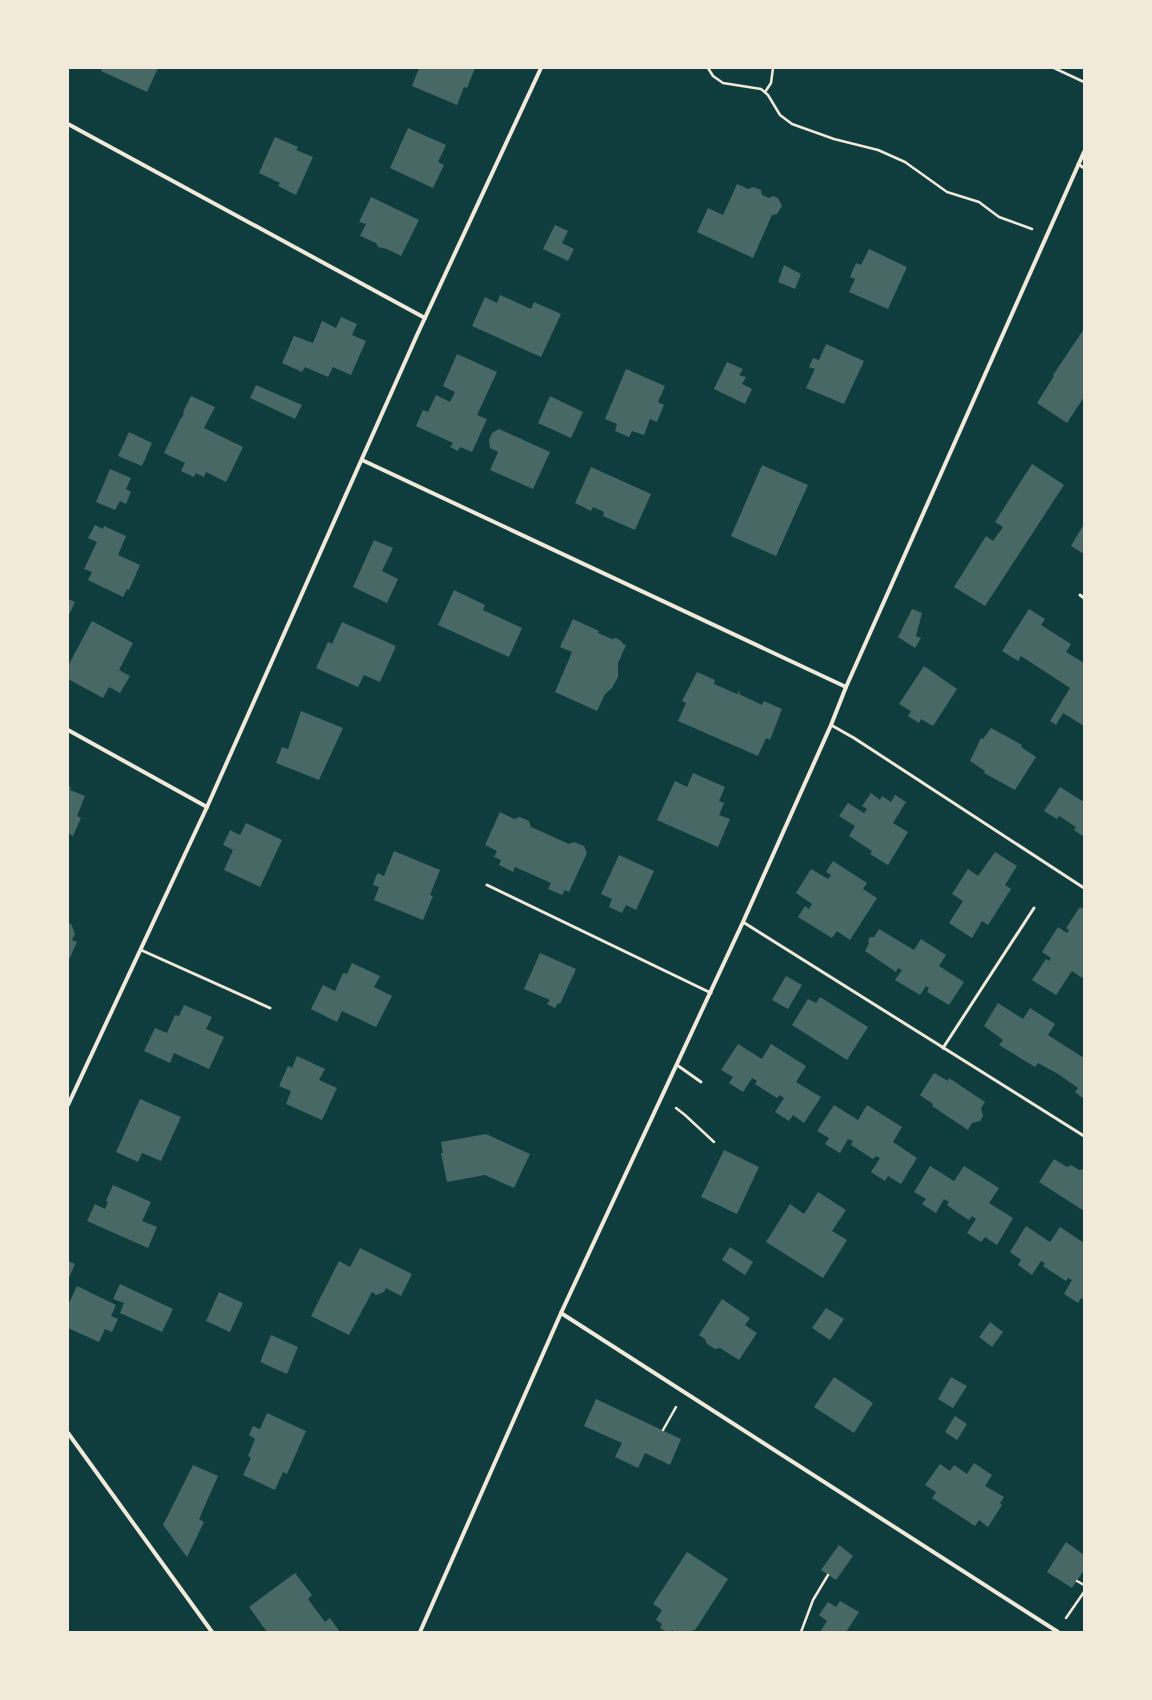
<svg xmlns="http://www.w3.org/2000/svg" width="1152" height="1700" viewBox="0 0 1152 1700" font-family="'Work Sans',sans-serif">
<rect width="100%" height="100%" fill="#0f3d3e"/>
<!-- building -->
<g fill="#486865">
<path d="M 102,68 L 158,68 L 147,92 L 101,71 Z"/>
<path d="M 419,68 L 475,68 L 467,88 L 464,87 L 457,105 L 412,86 Z"/>
<path d="M 408,128 L 446,145 L 438,162 L 444,165 L 433,188 L 390,168 Z"/>
<path d="M 275,137 L 298,147 L 296,150 L 313,157 L 296,195 L 278,186 L 280,183 L 259,173 Z"/>
<path d="M 737,184 L 748,189 L 753,187 L 761,190 L 762,195 L 769,198 L 773,196 L 778,198 L 782,206 L 777,214 L 772,215 L 753,258 L 697,232 L 708,208 L 723,215 Z"/>
<path d="M 371,197 L 419,220 L 401,256 L 387,249 L 378,247 L 376,243 L 360,236 L 366,224 L 359,222 Z"/>
<path d="M 555,225 L 568,231 L 562,243 L 574,249 L 568,261 L 543,249 Z"/>
<path d="M 869,249 L 907,267 L 888,309 L 849,292 L 855,279 L 850,277 L 856,263 L 861,265 Z"/>
<path d="M 784,265 L 801,274 L 795,289 L 778,282 Z"/>
<path d="M 500,295 L 531,309 L 534,302 L 561,314 L 541,357 L 472,326 L 485,297 L 497,303 Z"/>
<path d="M 341,317 L 357,324 L 352,335 L 366,341 L 351,375 L 333,367 L 328,377 L 305,367 L 302,372 L 282,363 L 294,336 L 313,343 L 322,321 L 336,328 Z"/>
<path d="M 1084,329 L 1084,397 L 1067,423 L 1037,403 L 1054,376 L 1053,375 Z"/>
<path d="M 826,344 L 864,361 L 844,404 L 806,388 L 815,369 L 809,367 L 813,358 L 819,360 Z"/>
<path d="M 457,354 L 497,372 L 477,415 L 487,419 L 472,452 L 460,447 L 458,451 L 450,447 L 453,443 L 416,426 L 423,410 L 428,412 L 436,395 L 450,402 L 455,392 L 443,386 Z"/>
<path d="M 727,362 L 743,369 L 739,375 L 746,377 L 742,384 L 752,389 L 745,404 L 714,389 Z"/>
<path d="M 626,369 L 665,386 L 658,402 L 664,405 L 657,422 L 650,419 L 644,435 L 632,431 L 629,437 L 615,431 L 617,424 L 605,419 Z"/>
<path d="M 256,385 L 302,405 L 295,419 L 250,398 Z"/>
<path d="M 191,396 L 215,407 L 204,428 L 243,447 L 226,482 L 206,472 L 204,477 L 196,473 L 194,477 L 181,471 L 185,463 L 164,453 L 181,418 L 182,418 L 184,413 L 183,412 Z"/>
<path d="M 550,396 L 583,412 L 571,438 L 538,423 Z"/>
<path d="M 499,429 L 550,452 L 533,489 L 490,470 L 498,452 L 490,448 L 489,440 L 492,433 Z"/>
<path d="M 129,432 L 152,443 L 142,466 L 118,456 Z"/>
<path d="M 1032,464 L 1064,485 L 985,606 L 954,587 L 986,536 L 993,541 L 1003,527 L 995,522 Z"/>
<path d="M 762,465 L 808,485 L 776,556 L 731,536 Z"/>
<path d="M 591,467 L 651,494 L 635,530 L 603,516 L 604,512 L 593,507 L 591,511 L 575,503 Z"/>
<path d="M 110,469 L 131,478 L 126,489 L 131,492 L 126,504 L 120,501 L 115,510 L 96,502 Z"/>
<path d="M 1084,524 L 1084,554 L 1071,546 Z"/>
<path d="M 95,525 L 103,529 L 104,526 L 126,536 L 118,555 L 140,565 L 129,590 L 127,589 L 123,597 L 88,580 L 92,572 L 84,569 L 97,542 L 88,538 Z"/>
<path d="M 374,540 L 393,548 L 382,571 L 398,579 L 387,603 L 353,587 Z"/>
<path d="M 454,590 L 485,605 L 483,610 L 522,628 L 509,657 L 438,625 Z"/>
<path d="M 68,599 L 75,602 L 68,617 Z"/>
<path d="M 912,609 L 922,613 L 916,636 L 921,638 L 915,648 L 898,637 Z"/>
<path d="M 1029,609 L 1045,619 L 1041,625 L 1071,644 L 1066,652 L 1084,663 L 1084,726 L 1063,713 L 1056,725 L 1050,721 L 1070,688 L 1021,656 L 1018,661 L 1002,651 Z"/>
<path d="M 573,619 L 599,631 L 598,633 L 612,639 L 616,638 L 621,641 L 623,644 L 626,645 L 618,663 L 618,677 L 612,688 L 605,694 L 597,711 L 555,692 L 572,652 L 560,647 Z"/>
<path d="M 92,621 L 133,643 L 119,670 L 130,676 L 120,693 L 109,687 L 103,698 L 68,679 L 68,666 Z"/>
<path d="M 342,622 L 396,646 L 380,682 L 364,675 L 358,687 L 316,668 L 328,642 L 332,644 Z"/>
<path d="M 924,666 L 957,689 L 933,726 L 921,719 L 919,723 L 908,716 L 911,711 L 899,704 Z"/>
<path d="M 697,672 L 715,680 L 714,684 L 737,694 L 740,690 L 739,694 L 762,705 L 764,701 L 782,709 L 770,740 L 766,738 L 758,756 L 678,721 L 686,703 L 682,701 Z"/>
<path d="M 301,711 L 343,728 L 319,780 L 276,763 L 282,747 L 288,749 Z"/>
<path d="M 991,728 L 1022,745 L 1021,747 L 1036,757 L 1015,790 L 984,773 L 985,771 L 970,761 L 981,738 L 983,739 Z"/>
<path d="M 693,773 L 725,787 L 719,801 L 724,803 L 719,815 L 730,819 L 718,847 L 657,820 L 675,781 L 687,787 Z"/>
<path d="M 68,786 L 71,787 L 70,790 L 85,796 L 77,816 L 81,818 L 73,836 L 68,833 Z"/>
<path d="M 1060,787 L 1084,802 L 1084,837 L 1074,830 L 1076,827 L 1059,816 L 1057,819 L 1044,811 Z"/>
<path d="M 871,793 L 880,800 L 882,796 L 891,802 L 895,795 L 906,802 L 893,823 L 908,832 L 888,865 L 870,854 L 872,851 L 849,836 L 855,826 L 839,816 L 848,803 L 864,813 L 867,809 L 862,806 Z"/>
<path d="M 500,812 L 514,819 L 520,817 L 529,821 L 531,827 L 569,844 L 574,842 L 584,846 L 587,853 L 569,892 L 565,890 L 562,895 L 548,889 L 551,883 L 515,867 L 513,872 L 499,865 L 501,860 L 494,857 L 497,851 L 485,845 Z"/>
<path d="M 246,823 L 282,840 L 260,887 L 224,870 L 233,850 L 223,845 L 230,830 L 240,835 Z"/>
<path d="M 394,851 L 440,870 L 430,895 L 433,896 L 423,920 L 374,900 L 379,887 L 373,885 L 376,876 L 378,873 L 384,876 Z"/>
<path d="M 995,852 L 1017,866 L 1005,885 L 1011,889 L 988,925 L 982,921 L 972,938 L 949,923 L 963,901 L 952,894 L 968,869 L 978,876 Z"/>
<path d="M 619,855 L 654,871 L 636,910 L 626,905 L 622,913 L 609,907 L 612,899 L 601,894 Z"/>
<path d="M 833,861 L 867,883 L 863,889 L 877,898 L 850,940 L 837,931 L 832,938 L 798,917 L 805,906 L 809,909 L 812,904 L 796,893 L 811,869 L 828,879 L 831,875 L 826,872 Z"/>
<path d="M 1080,907 L 1084,909 L 1084,975 L 1082,978 L 1072,971 L 1056,995 L 1032,980 L 1046,959 L 1049,961 L 1051,958 L 1042,952 L 1058,927 L 1067,933 L 1069,930 L 1066,928 Z"/>
<path d="M 68,923 L 71,924 L 75,934 L 72,940 L 77,942 L 68,962 Z"/>
<path d="M 879,929 L 914,950 L 921,939 L 946,955 L 939,966 L 964,982 L 949,1005 L 927,992 L 929,988 L 926,986 L 920,995 L 895,980 L 902,970 L 898,968 L 896,972 L 865,951 L 869,943 L 868,941 L 870,937 L 874,937 Z"/>
<path d="M 540,953 L 576,969 L 560,1004 L 558,1003 L 555,1008 L 547,1004 L 550,1000 L 524,989 Z"/>
<path d="M 352,963 L 380,976 L 374,987 L 392,996 L 376,1027 L 342,1011 L 337,1022 L 311,1009 L 323,985 L 335,991 L 343,973 L 347,974 Z"/>
<path d="M 786,976 L 802,985 L 788,1009 L 772,1000 Z"/>
<path d="M 820,997 L 868,1027 L 847,1060 L 792,1025 L 808,999 L 816,1003 Z"/>
<path d="M 998,1003 L 1023,1019 L 1030,1008 L 1055,1024 L 1048,1035 L 1084,1058 L 1084,1099 L 1075,1092 L 1078,1088 L 1058,1074 L 1038,1063 L 1035,1067 L 999,1045 L 1003,1040 L 984,1026 Z"/>
<path d="M 184,1005 L 212,1017 L 206,1029 L 224,1037 L 209,1069 L 174,1053 L 170,1063 L 144,1051 L 155,1028 L 167,1033 L 175,1015 L 179,1016 Z"/>
<path d="M 738,1044 L 762,1059 L 771,1044 L 806,1066 L 796,1082 L 821,1097 L 804,1123 L 793,1115 L 789,1121 L 775,1112 L 784,1098 L 780,1095 L 777,1098 L 755,1084 L 757,1081 L 752,1078 L 743,1092 L 729,1083 L 733,1077 L 721,1070 Z"/>
<path d="M 297,1056 L 325,1069 L 319,1080 L 337,1088 L 322,1120 L 286,1104 L 291,1091 L 279,1086 L 288,1066 L 292,1068 Z"/>
<path d="M 934,1073 L 948,1081 L 949,1078 L 985,1102 L 981,1108 L 983,1116 L 980,1121 L 972,1123 L 968,1130 L 932,1106 L 933,1104 L 920,1095 Z"/>
<path d="M 140,1099 L 181,1117 L 161,1161 L 142,1153 L 138,1162 L 116,1152 Z"/>
<path d="M 834,1105 L 858,1120 L 867,1105 L 902,1127 L 893,1142 L 917,1158 L 901,1184 L 888,1176 L 885,1181 L 871,1172 L 880,1158 L 876,1156 L 873,1159 L 851,1145 L 853,1141 L 848,1139 L 840,1153 L 825,1144 L 829,1138 L 817,1131 Z"/>
<path d="M 486,1134 L 530,1154 L 514,1188 L 485,1175 L 447,1182 L 441,1153 L 443,1153 L 441,1142 Z"/>
<path d="M 724,1150 L 759,1167 L 737,1214 L 701,1197 Z"/>
<path d="M 1054,1159 L 1067,1167 L 1071,1165 L 1079,1170 L 1084,1169 L 1084,1211 L 1039,1182 Z"/>
<path d="M 930,1166 L 954,1181 L 964,1166 L 999,1188 L 989,1203 L 1013,1218 L 997,1245 L 985,1237 L 981,1242 L 967,1233 L 976,1219 L 972,1216 L 969,1220 L 958,1213 L 947,1205 L 949,1202 L 944,1199 L 936,1213 L 922,1204 L 926,1199 L 914,1192 Z"/>
<path d="M 113,1185 L 151,1202 L 142,1221 L 157,1227 L 148,1248 L 87,1221 L 95,1204 L 105,1209 L 108,1202 L 106,1201 Z"/>
<path d="M 818,1192 L 846,1210 L 832,1231 L 847,1240 L 823,1278 L 766,1242 L 790,1204 L 804,1214 Z"/>
<path d="M 1026,1226 L 1050,1242 L 1060,1227 L 1084,1243 L 1084,1300 L 1081,1298 L 1078,1303 L 1064,1294 L 1072,1280 L 1068,1278 L 1066,1281 L 1043,1266 L 1045,1263 L 1041,1261 L 1032,1275 L 1018,1265 L 1021,1260 L 1010,1252 Z"/>
<path d="M 730,1247 L 753,1262 L 745,1275 L 722,1260 Z"/>
<path d="M 360,1248 L 412,1274 L 401,1296 L 386,1288 L 384,1292 L 376,1295 L 372,1292 L 349,1335 L 311,1316 L 339,1261 L 350,1267 Z"/>
<path d="M 68,1261 L 75,1264 L 68,1280 Z"/>
<path d="M 120,1284 L 173,1309 L 162,1332 L 120,1313 L 124,1303 L 113,1299 Z"/>
<path d="M 77,1286 L 116,1305 L 111,1316 L 118,1319 L 112,1332 L 105,1329 L 99,1342 L 68,1328 L 68,1305 Z"/>
<path d="M 219,1292 L 243,1303 L 230,1332 L 206,1321 Z"/>
<path d="M 722,1299 L 750,1318 L 745,1325 L 757,1333 L 739,1360 L 720,1348 L 715,1349 L 707,1344 L 705,1339 L 699,1335 Z"/>
<path d="M 826,1308 L 844,1319 L 830,1340 L 812,1328 Z"/>
<path d="M 990,1322 L 1003,1332 L 992,1347 L 979,1337 Z"/>
<path d="M 271,1335 L 298,1347 L 287,1374 L 260,1362 Z"/>
<path d="M 834,1377 L 873,1403 L 854,1433 L 814,1407 Z"/>
<path d="M 951,1377 L 967,1386 L 953,1408 L 938,1399 Z"/>
<path d="M 596,1399 L 681,1439 L 670,1465 L 645,1453 L 638,1468 L 615,1457 L 622,1443 L 584,1426 Z"/>
<path d="M 267,1413 L 306,1431 L 287,1474 L 283,1472 L 275,1490 L 243,1475 L 251,1458 L 248,1456 L 255,1439 L 249,1435 L 253,1426 L 260,1429 Z"/>
<path d="M 955,1416 L 967,1424 L 957,1440 L 945,1432 Z"/>
<path d="M 974,1463 L 992,1475 L 985,1486 L 1004,1497 L 1000,1503 L 1002,1505 L 988,1527 L 979,1520 L 975,1526 L 932,1498 L 936,1492 L 925,1485 L 940,1464 L 950,1471 L 954,1465 L 967,1474 Z"/>
<path d="M 193,1465 L 218,1476 L 199,1519 L 204,1522 L 187,1557 L 163,1525 Z"/>
<path d="M 1066,1542 L 1084,1555 L 1084,1570 L 1072,1588 L 1047,1572 Z"/>
<path d="M 839,1545 L 853,1556 L 836,1580 L 821,1570 Z"/>
<path d="M 687,1552 L 728,1579 L 695,1630 L 693,1630 L 692,1632 L 675,1632 L 672,1630 L 671,1632 L 666,1632 L 660,1628 L 662,1624 L 656,1620 L 662,1610 L 653,1604 Z"/>
<path d="M 295,1573 L 312,1595 L 308,1599 L 325,1622 L 330,1618 L 340,1632 L 267,1632 L 249,1607 Z"/>
<path d="M 840,1601 L 859,1612 L 846,1632 L 820,1632 L 827,1621 L 819,1615 L 828,1602 L 836,1607 Z"/>
</g>
<g fill="none" stroke-linecap="round" stroke-linejoin="round">
<!-- path -->
<g stroke="#f1e9da" stroke-width="2.5">
<path d="M 708,68 L 713,76 L 723,83 L 761,89 L 768,95 L 780,115 L 792,124 L 834,139 L 878,150 L 905,162 L 947,192 L 979,202 L 999,217 L 1032,229"/>
<path d="M 1054,68 L 1084,82"/>
<path d="M 765,92 L 771,83 L 773,68"/>
<path d="M 676,1108 L 685,1115 L 714,1142"/>
<path d="M 663,1430 L 676,1407"/>
<path d="M 1077,1581 L 1084,1585"/>
<path d="M 1066,1618 L 1084,1592"/>
<path d="M 801,1632 L 813,1600 L 828,1575"/>
</g>
<!-- service -->
<g stroke="#f1e9da" stroke-width="3">
<path d="M 1078,164 L 1084,168"/>
<path d="M 1080,595 L 1084,598"/>
<path d="M 831,725 L 854,738 L 1084,888"/>
<path d="M 487,885 L 711,993"/>
<path d="M 743,922 L 1084,1136"/>
<path d="M 141,950 L 270,1008"/>
<path d="M 943,1048 L 1034,908"/>
<path d="M 677,1065 L 701,1082"/>
</g>
<!-- minor -->
<g stroke="#f1e9da" stroke-width="4">
<path d="M 68,124 L 425,318"/>
<path d="M 362,460 L 846,687"/>
<path d="M 68,730 L 207,807"/>
<path d="M 68,1105 L 207,807 L 417,335 L 541,68"/>
<path d="M 561,1313 L 1058,1632"/>
<path d="M 68,1433 L 212,1632"/>
<path d="M 420,1632 L 561,1313 L 743,922 L 831,725 L 846,687 L 1084,152"/>
</g>
</g>
<!-- border -->
<rect width="1152" height="1700" fill="none" stroke="#f1e9da" stroke-width="138"/>
</svg>
